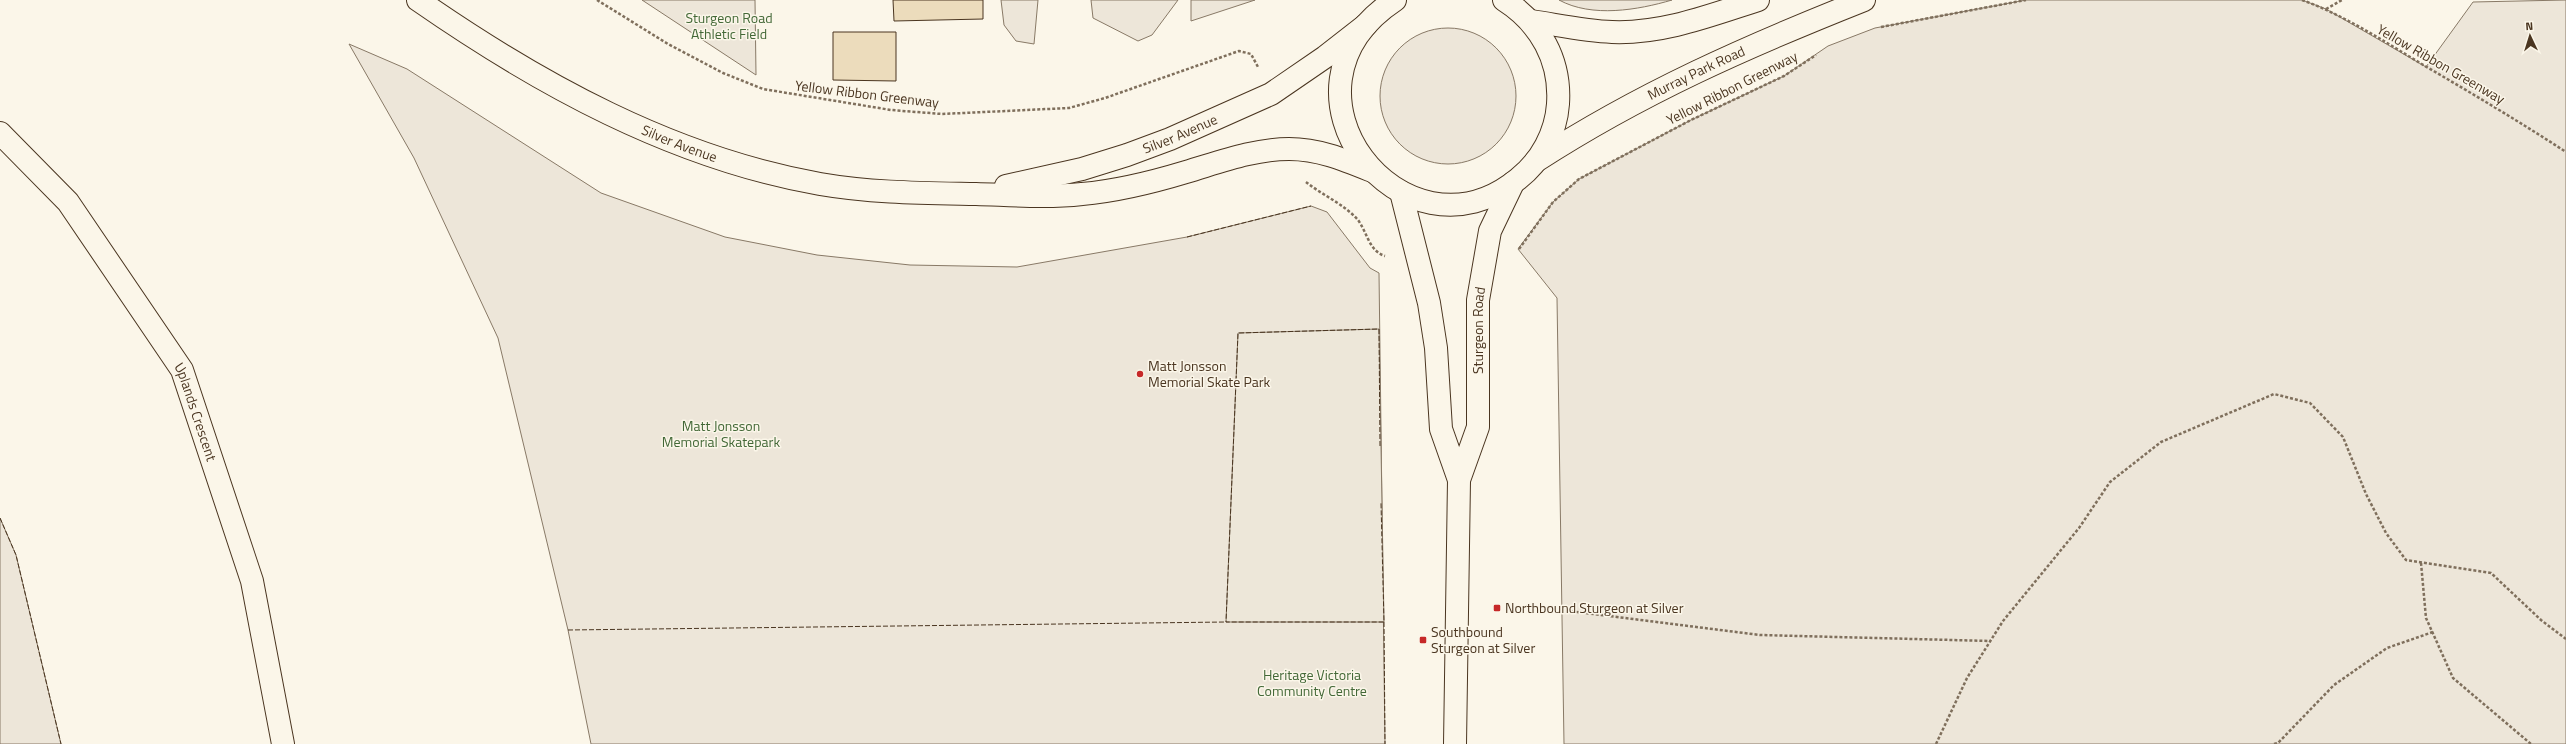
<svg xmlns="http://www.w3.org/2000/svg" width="2566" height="744" viewBox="0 0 2566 744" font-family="'Titillium Web',sans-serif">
<rect width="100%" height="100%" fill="#fbf6e9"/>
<!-- green -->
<g fill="#ede6d9" stroke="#887966">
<path d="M 642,0 L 755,0 L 756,75 Z"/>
<path d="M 1001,0 L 1038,0 L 1034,44 L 1016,41 L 1004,25 Z"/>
<path d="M 1091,0 L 1178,0 L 1152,35 L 1138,41 L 1093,18 Z"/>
<path d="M 1191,0 L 1255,0 L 1191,21 Z"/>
<path d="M 1559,0 L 1672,0 C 1638,10 1592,18 1559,0 Z"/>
<path d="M 2026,0 L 2302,0 L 2326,9 L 2426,67 L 2473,2 L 2566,0 L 2566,744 L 1564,744 L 1557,298 L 1518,249 L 1553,202 L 1579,179 L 1691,120 L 1784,76 L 1828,46 L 1875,28 Z"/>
<circle cx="1448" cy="96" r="68"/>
<path d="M 349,44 L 407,69 L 601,193 L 725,237 L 817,255 L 910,265 L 1017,267 L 1187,237 L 1311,206 L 1327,212 L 1370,268 L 1379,273 L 1385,744 L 591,744 L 568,630 L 498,338 L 414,158 Z"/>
<path d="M 0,518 L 16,555 L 61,744 L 0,744 Z"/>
</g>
<!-- parking -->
<path fill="#ede7d9" stroke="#887966" d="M 1379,329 L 1384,622 L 1226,622 L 1238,333 Z"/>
<!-- building -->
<g fill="#ecdcbc" stroke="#4a3520">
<path d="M 893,0 L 983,0 L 983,19 L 894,21 Z"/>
<path d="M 833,32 L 896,32 L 896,81 L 833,80 Z"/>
</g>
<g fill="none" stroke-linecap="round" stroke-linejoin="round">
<defs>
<g id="minor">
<path id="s1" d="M 0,133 L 68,202 L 182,370 L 252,581 L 283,744"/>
</g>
<g id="tertiary">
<path id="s2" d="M 418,0 C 539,84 673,158 820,184 C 872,193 923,193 976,194 C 1011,195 1047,198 1082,194 C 1117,191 1153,182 1186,172 C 1220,162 1254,149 1289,149 C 1319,149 1345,160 1372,171"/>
<path d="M 1531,21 C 1558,25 1585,31 1612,32 C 1663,34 1711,15 1758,0"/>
<path id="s3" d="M 1536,161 C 1641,93 1748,46 1864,0"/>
<path id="s4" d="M 1006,186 L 1082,169 L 1127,155 L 1170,139 L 1271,94 L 1325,57 L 1366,25"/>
</g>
<g id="secondary">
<path d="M 1395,0 C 1259,90 1404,272 1518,179 C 1541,161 1556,133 1558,104 C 1561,60 1540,23 1504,0"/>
<path d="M 1401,192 L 1429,303 L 1436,348 L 1441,429 L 1459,480"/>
<path id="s5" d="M 1455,744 L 1459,480 L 1478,427 L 1478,300 L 1490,231 L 1513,183"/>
</g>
</defs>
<!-- minor casing -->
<use href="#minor" stroke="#4a3520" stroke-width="24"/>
<!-- tertiary casing -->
<use href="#tertiary" stroke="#4a3520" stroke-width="24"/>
<!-- secondary casing -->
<use href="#secondary" stroke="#4a3520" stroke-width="24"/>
<!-- path -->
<g stroke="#7f6f5c" stroke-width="2.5" stroke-dasharray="3 2" stroke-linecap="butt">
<path d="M 597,0 L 668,44 L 723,73 L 763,89 L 891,110 L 942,114 L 1069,108 L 1105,98 L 1239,51 L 1251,54 L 1258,67"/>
<path d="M 2302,0 C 2346,16 2385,42 2425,66 C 2473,94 2520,122 2566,152"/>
<path d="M 2326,9 L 2342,0"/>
<path d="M 1881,27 L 2026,0"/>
<path d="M 1306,182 C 1322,195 1344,204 1358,220 C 1367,232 1369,251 1385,256"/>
<path d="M 1519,249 L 1553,202 L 1579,179 L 1691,120 L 1784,76 L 1816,55"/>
<path d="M 2421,563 L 2426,618 L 2453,678 L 2531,744"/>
<path d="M 1561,610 L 1760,635 L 1991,641"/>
<path d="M 1936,744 L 1967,678 L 2003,621 L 2079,528 L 2110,482 L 2161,442 L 2274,394 L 2310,403 L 2343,437 L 2366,494 L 2386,533 L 2406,560 L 2491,573 L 2541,620 L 2566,639"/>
<path d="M 2274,744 L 2278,743 L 2334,685 L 2387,648 L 2433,632"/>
</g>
<!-- minor -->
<use href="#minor" stroke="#fbf6e9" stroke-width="22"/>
<!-- tertiary -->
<use href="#tertiary" stroke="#fbf6e9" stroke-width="22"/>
<!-- secondary -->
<use href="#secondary" stroke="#fbf6e9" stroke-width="22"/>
<!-- fence -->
<g stroke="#4a3520" stroke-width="1" stroke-dasharray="5 2" stroke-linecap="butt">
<path d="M 1187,237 L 1311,206"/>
<path d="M 1380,446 L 1379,329 L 1238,333 L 1226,622 L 1384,622 L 1381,503"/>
<path d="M 0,518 L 16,555 L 61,744"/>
<path d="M 1384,622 L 1385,744"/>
<path d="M 568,630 L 1226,622"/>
</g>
</g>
<!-- markers -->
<g fill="#c62828" stroke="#fbf6e9" stroke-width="1.5">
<circle cx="1140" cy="374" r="4"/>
<rect x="1493" y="604" width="8" height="8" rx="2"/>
<rect x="1419" y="636" width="8" height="8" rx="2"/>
</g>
<g text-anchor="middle" stroke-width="3" stroke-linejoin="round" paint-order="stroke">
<!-- park labels -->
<g font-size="14" fill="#436837" stroke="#fbf6e9">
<text x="729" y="23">Sturgeon Road<tspan x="729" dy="16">Athletic Field</tspan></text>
<text x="721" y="431">Matt Jonsson<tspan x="721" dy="16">Memorial Skatepark</tspan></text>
<text x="1312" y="680">Heritage Victoria<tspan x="1312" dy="16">Community Centre</tspan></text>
</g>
<!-- street labels -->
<g font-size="14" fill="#4a3520" stroke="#fbf6e9">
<text transform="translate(2441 64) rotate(30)" y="5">Yellow Ribbon Greenway</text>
<text dy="5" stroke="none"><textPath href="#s3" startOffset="183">Murray Park Road</textPath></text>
<text transform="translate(1732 88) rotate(-27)" y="5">Yellow Ribbon Greenway</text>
<text transform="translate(867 94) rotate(7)" y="5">Yellow Ribbon Greenway</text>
<text dy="5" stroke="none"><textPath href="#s4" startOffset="182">Silver Avenue</textPath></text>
<text dy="5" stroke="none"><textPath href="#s2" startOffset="299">Silver Avenue</textPath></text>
<text dy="5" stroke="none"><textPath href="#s5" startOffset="417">Sturgeon Road</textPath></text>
<text dy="5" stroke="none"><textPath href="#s1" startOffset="344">Uplands Crescent</textPath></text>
</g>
<!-- poi labels -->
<g font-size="14" fill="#4a3520" stroke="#fbf6e9" text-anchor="start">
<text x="1148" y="371">Matt Jonsson<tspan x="1148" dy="16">Memorial Skate Park</tspan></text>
<text x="1505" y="613">Northbound Sturgeon at Silver</text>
<text x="1431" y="637">Southbound<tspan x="1431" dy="16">Sturgeon at Silver</tspan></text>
</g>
</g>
<!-- north arrow -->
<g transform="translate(2530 36) rotate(356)" stroke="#fbf6e9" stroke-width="3" paint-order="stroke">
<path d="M0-3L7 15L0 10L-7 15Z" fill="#4a3520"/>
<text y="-6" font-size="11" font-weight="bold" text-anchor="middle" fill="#4a3520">N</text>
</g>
</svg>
